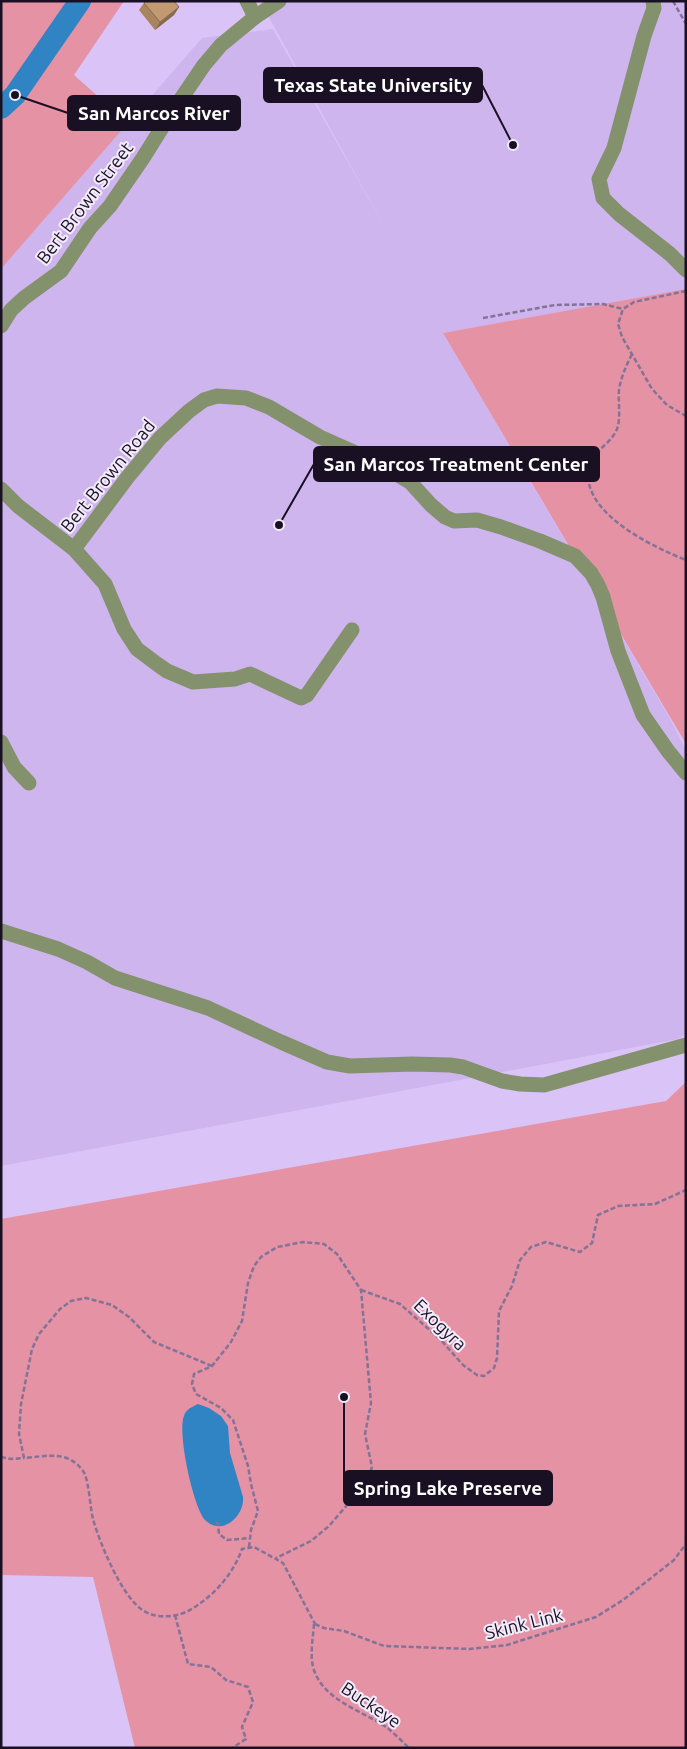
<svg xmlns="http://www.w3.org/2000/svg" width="687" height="1749" viewBox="0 0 687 1749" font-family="Ubuntu,sans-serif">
<rect width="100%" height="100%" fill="#dac3f6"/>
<!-- built -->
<path fill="#cfb5ee" d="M 260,1 L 686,1 L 686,289 L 443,333 L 669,717 L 686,750 L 686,1034 L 678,1039 L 1,1166 L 1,269 L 202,38 L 273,29 L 390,237 Z"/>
<!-- green -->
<g fill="#e592a5">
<path d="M 1,1 L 124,1 L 74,75 L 128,123 L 1,269 Z"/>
<path d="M 686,289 L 686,744 L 443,333 Z"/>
<path d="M 686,1082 L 686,1748 L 135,1748 L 93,1577 L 1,1575 L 1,1219 L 666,1101 Z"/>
</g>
<!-- water -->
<path fill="#3084c3" d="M 198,1404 L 209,1408 L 221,1416 L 228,1426 L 230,1453 L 243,1497 C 245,1516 222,1537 205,1520 C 193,1507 177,1432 184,1416 C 186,1409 192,1407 198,1404 Z"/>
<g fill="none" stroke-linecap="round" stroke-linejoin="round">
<!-- river -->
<path stroke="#3084c3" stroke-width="22" d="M 1,108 L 15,95 L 80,1"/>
<!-- path -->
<g stroke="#837397" stroke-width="2.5" stroke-dasharray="5 2.5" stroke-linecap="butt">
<path d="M 673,1 L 686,24"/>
<path d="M 686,291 L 634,302 L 623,309 L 618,324 L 622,337 L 652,389 L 667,405 L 686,416"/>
<path d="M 483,318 L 555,305 L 603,304 L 623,309"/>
<path d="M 632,354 C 626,366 621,377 619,390 C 618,402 621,418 617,429 C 610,446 589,452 588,473 C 586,515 653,547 686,560"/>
<path d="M 361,1290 L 400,1304 L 440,1339 L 463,1365 L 477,1375 L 484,1376 L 494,1368 L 497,1358 L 499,1311 L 512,1286 L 520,1260 L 531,1247 L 546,1242 L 580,1252 L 592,1243 L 598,1215 L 618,1206 L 655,1204 L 686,1190"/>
<path d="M 212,1366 L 154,1342 L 129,1317 L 112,1305 L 86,1298 L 71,1301 L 60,1309 L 39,1334 L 32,1349 L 21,1404 L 19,1434 L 24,1458 C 47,1456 68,1450 83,1471 C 89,1479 90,1508 93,1519 C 100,1544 121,1594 141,1609 C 154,1619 174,1618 188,1611 C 212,1598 233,1575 242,1549 L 254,1547 L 283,1563 L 315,1624"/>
<path d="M 1,1457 L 11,1459 L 24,1458"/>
<path d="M 216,1522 L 218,1524 L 219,1534 L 227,1540 L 250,1538"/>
<path d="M 249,1547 L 251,1530 L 258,1511 L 251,1484 L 248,1466 L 233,1420 L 221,1408 L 196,1394 L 192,1384 L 194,1374 L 212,1366 L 231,1342 L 242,1321 L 248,1283 L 254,1266 L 261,1257 L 277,1247 L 303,1242 L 324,1244 L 337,1254 L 361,1290 L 371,1403 L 365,1434 L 372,1467 L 366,1483 L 329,1526 L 311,1541 L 276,1558"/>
<path d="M 175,1615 L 188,1664 L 211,1667 L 226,1680 L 248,1687 L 253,1702 L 242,1727 L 246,1739 L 232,1748"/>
<path d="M 314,1624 C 313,1638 310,1653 313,1667 C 322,1700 361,1710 386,1727 C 394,1733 402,1741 409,1748"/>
<path d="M 315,1624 L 324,1628 L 344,1631 L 384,1646 L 470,1649 L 507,1645 L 596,1617 L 623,1600 L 674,1560 L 686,1544"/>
</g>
<!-- minor -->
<g stroke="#83926c" stroke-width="15">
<path d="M 247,1 L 255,17"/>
<path d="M 653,1 L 654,8 L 644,36 L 614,148 L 599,179 L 603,198 L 619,214 L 670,254 L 686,270"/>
<path d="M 1,326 L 11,310 L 24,298 L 61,271 L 90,228 L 110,206 L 143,158 L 168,118 L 204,65 L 221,45 L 255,17 L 279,1"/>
<path d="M 1,489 L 18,506 L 74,549 L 105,584 L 124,629 L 137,649 L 157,664 L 167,671 L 193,682 L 235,679 L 250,674 L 301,698 L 307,695 L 352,630"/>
<path d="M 74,549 L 127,478 L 160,438 L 189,411 L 204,400 L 217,396 L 246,398 L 269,407 L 320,437 L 374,461 L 410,482 L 431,505 L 445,517 L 454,521 L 477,520 L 501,527 L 540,541 L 575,556 L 591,573 L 598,585 L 603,597 L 618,651 L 643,715 L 668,751 L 686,773"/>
<path d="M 1,742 L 14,767 L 29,783"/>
<path d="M 1,931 L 58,949 L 87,962 L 115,978 L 208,1008 L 281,1042 L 327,1062 L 350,1066 L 412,1064 L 450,1065 L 463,1067 L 502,1081 L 520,1084 L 544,1085 L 686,1045"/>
</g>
</g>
<!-- wall -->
<path fill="#a88461" d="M 144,3 L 179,7 L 174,15 L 155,30 L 139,10 Z"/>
<!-- shaded-wall -->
<path fill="#886b4f" d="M 179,7 L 174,15 L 155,30 L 160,22 Z"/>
<!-- building -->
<path fill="#c39971" stroke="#886b4f" d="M 146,1 L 174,1 L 179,7 L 160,22 L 144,3 Z"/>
<g text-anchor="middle" stroke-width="4" stroke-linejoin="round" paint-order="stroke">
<!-- street labels -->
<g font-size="18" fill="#191123" stroke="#f3ecfc">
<text transform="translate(85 203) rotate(-53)" y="6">Bert Brown Street</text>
<text transform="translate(108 476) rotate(-51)" y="6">Bert Brown Road</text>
<text transform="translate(440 1325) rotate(44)" y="6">Exogyra</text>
<text transform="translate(524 1624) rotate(-14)" y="6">Skink Link</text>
<text transform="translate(371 1705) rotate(34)" y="6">Buckeye</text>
</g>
</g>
<!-- callouts -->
<path fill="none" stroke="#191123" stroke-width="2" d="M513 145L482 85M15 95L68 113M279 525L314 464M344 1397L344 1488"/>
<g fill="#191123" stroke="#f3ecfc" stroke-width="2">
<circle cx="513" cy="145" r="5"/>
<circle cx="15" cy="95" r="5"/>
<circle cx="279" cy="525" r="5"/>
<circle cx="344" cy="1397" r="5"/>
</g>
<g fill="#191123" stroke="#191123" stroke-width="2">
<rect x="264" y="68" width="218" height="34" rx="5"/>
<rect x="68" y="96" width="172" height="34" rx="5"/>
<rect x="314" y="447" width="285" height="34" rx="5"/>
<rect x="344" y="1471" width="208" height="34" rx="5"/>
</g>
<g font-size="19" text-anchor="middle" font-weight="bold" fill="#fff">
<text x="373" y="92">Texas State University</text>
<text x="154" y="120">San Marcos River</text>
<text x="456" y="471">San Marcos Treatment Center</text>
<text x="448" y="1495">Spring Lake Preserve</text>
</g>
<!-- border -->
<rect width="687" height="1749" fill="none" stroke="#191123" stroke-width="5"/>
</svg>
